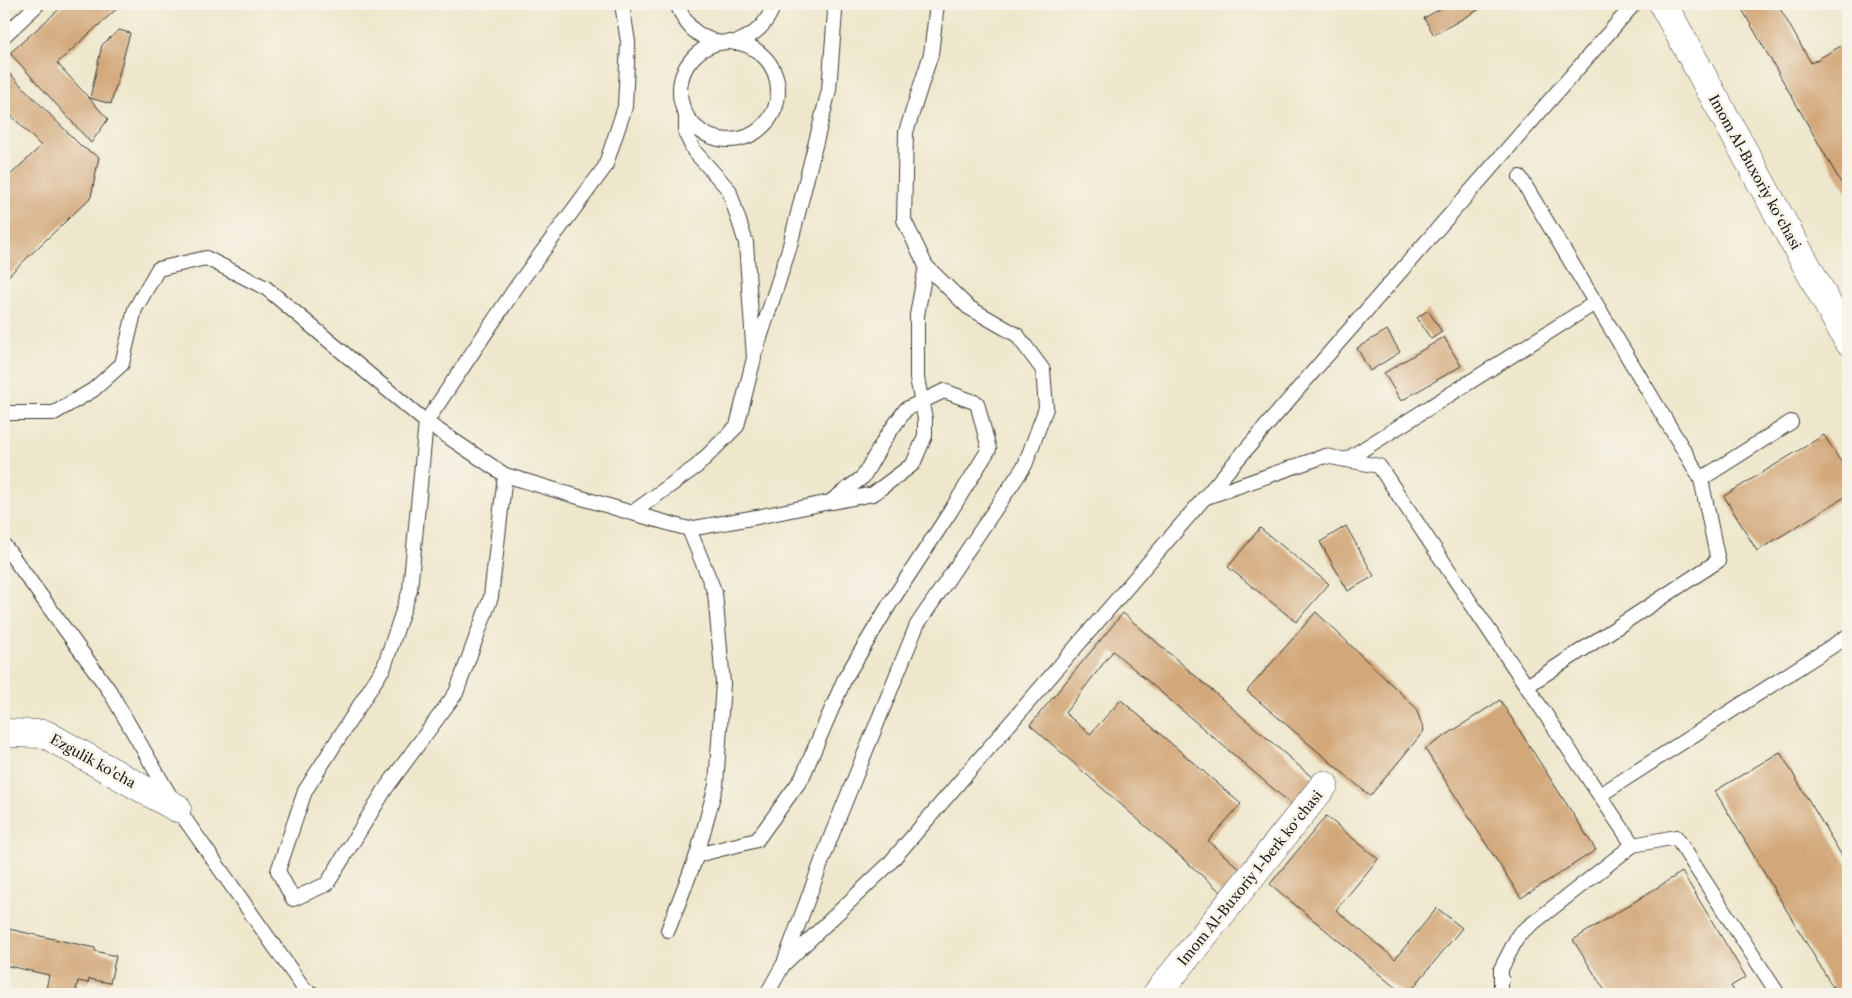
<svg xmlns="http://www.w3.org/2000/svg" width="1852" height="998" viewBox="0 0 1852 998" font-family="'Libre Caslon Text',serif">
<rect width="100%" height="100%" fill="#f7f3e8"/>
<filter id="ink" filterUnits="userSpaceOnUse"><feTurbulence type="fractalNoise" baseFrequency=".02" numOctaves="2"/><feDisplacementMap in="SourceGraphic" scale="10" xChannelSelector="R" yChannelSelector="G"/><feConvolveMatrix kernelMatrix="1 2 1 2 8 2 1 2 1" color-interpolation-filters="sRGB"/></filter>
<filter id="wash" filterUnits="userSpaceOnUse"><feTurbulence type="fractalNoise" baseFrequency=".0096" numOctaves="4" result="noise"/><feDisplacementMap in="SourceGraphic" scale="20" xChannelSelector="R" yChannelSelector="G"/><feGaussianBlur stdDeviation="1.12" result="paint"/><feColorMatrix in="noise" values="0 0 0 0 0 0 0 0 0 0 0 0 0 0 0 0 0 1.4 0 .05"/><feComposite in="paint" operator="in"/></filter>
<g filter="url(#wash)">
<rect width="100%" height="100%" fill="#eee7cc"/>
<g id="blocks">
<!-- building -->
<g fill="#d2a779">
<path d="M 65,4 L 122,4 L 57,63 L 108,119 L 91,143 L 10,53 Z"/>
<path d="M 1450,4 L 1484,4 L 1485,6 L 1434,35 L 1424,18 Z"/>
<path d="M 1739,4 L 1781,4 L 1778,5 L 1811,63 L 1848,42 L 1848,195 Z"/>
<path d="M 119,30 L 130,33 L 111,104 L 90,98 L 102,45 Z"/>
<path d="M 4,68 L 82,147 L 99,157 L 91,197 L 4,280 L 4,181 L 41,146 L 4,108 Z"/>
<path d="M 1428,310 L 1442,332 L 1431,339 L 1417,318 Z"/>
<path d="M 1387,330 L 1400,352 L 1370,371 L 1357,348 Z"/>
<path d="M 1444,337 L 1461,366 L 1401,401 L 1384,373 Z"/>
<path d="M 1824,435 L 1848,473 L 1848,495 L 1757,551 L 1724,496 Z"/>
<path d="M 1346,526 L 1374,576 L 1348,591 L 1320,542 Z"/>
<path d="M 1260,528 L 1329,584 L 1296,622 L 1228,567 Z"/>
<path d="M 1316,612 L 1416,708 L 1424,731 L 1370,796 L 1247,691 Z"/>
<path d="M 1123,613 L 1314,779 L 1291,804 L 1113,651 L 1065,713 L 1090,734 L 1121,700 L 1241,804 L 1208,841 L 1241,870 L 1222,893 L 1030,725 Z"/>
<path d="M 1500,700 L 1596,850 L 1521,898 L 1425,749 Z"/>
<path d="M 1780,752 L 1848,866 L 1848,994 L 1837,994 L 1715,791 Z"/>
<path d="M 1326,816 L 1378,859 L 1336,910 L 1395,959 L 1437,908 L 1462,928 L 1408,994 L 1403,994 L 1270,884 Z"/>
<path d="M 1682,872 L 1746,977 L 1731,986 L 1736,994 L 1607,994 L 1573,940 Z"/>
<path d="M 4,928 L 95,948 L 95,951 L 116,956 L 110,983 L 89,979 L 88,983 L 78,981 L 75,994 L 45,994 L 49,975 L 4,965 Z"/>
</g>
</g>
</g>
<g filter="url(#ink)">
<use href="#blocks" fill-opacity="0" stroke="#3c3a36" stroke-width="1"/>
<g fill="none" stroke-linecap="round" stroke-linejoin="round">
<defs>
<g id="service">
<path d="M 677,4 C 686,27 696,36 719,43"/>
<path d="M 4,36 L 38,4"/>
<circle cx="729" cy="91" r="49"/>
<path d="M 735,43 C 755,35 767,25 774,4"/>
<path d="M 1520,177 L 1701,479"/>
<path d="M 756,350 L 789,249 L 829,90 L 835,12 L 833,4"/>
<path d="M 4,413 L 54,413 L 93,390 L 122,364 L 135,309 L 158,269 L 206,258 L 266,288 L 426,422 L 505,475 L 491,597 L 456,693 L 386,788 L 327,884 L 293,899 L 278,871 L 305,791 L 384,667 L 410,590 L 426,422 L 517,286 L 605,167 L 625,107 L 628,42 L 622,4"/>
<path d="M 1346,460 L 1595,303"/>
<path d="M 505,475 L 632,513 L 697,466 L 737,426 L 754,358 L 746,243 L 729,190 L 694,151 L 686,134 L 686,116"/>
<path d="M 1204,498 L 1325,456 L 1379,466 L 1633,845"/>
<path d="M 833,502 L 873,494 L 913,464 L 925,436 L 925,419 L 917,378 L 917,315 L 926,266"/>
<path d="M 632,513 L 689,529 L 715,593 L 723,683 L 716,785 L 697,855 L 668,930"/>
<path d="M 689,529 L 757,517 L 830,502 L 863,477 L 886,437 L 906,409 L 944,391 L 977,403 L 989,449 L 950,512 L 889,605 L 845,678 L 802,778 L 757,840 L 697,855"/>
<path d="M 4,545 L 109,690 L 177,808 L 305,990 L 313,994"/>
<path d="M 1527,686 L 1718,561 L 1701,479 L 1791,422"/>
<path d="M 1600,795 L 1848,636"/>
<path d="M 785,960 L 832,834 L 917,625 L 1025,465 L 1046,408 L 1043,370 L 1017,335 L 968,307 L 926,266 L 904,220 L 906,132 L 931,54 L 937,4"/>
<path d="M 767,994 L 783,965 L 888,865 L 1324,359 L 1634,4"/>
<path d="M 1501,994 L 1501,969 L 1519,934 L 1633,845 L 1676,837 L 1778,994"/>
</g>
<g id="minor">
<path d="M 4,733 L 45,734 L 177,808"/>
<path d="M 1157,994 L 1324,785"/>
</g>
<path id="tertiary" d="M 1663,4 L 1848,341"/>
</defs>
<!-- service casing -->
<use href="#service" stroke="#3c3a36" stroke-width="16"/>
<!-- minor casing -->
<use href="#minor" stroke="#3c3a36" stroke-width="29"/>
<!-- tertiary casing -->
<use href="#tertiary" stroke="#3c3a36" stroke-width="29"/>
<!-- service -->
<use href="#service" stroke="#fff" stroke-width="14"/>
<!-- minor -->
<use href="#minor" stroke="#fff" stroke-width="28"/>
<!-- tertiary -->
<use href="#tertiary" stroke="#fff" stroke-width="28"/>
</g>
</g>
<g text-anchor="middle" stroke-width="5" stroke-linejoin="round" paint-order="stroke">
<!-- street labels -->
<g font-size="14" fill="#1c1c1c" stroke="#f7f3e8">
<text transform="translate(1755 172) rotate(61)" y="5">Imom Al-Buxoriy koʻchasi</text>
<text transform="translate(93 761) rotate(29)" y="5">Ezgulik ko'cha</text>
<text transform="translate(1250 878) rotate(-51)" y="5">Imom Al-Buxoriy 1-berk koʻchasi</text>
</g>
</g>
<!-- margin -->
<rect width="1852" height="998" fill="none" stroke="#f7f3e8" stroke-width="20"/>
</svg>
